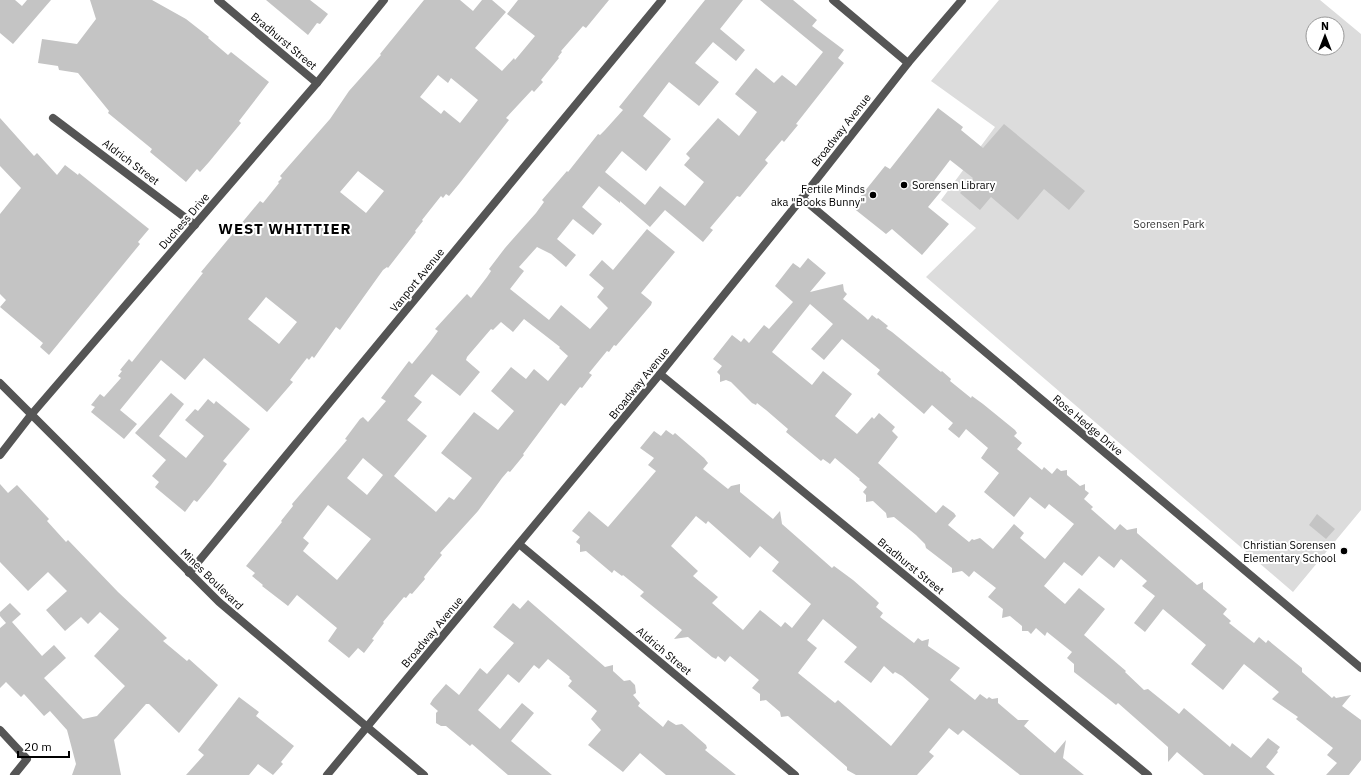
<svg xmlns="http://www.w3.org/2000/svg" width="1361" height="775" viewBox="0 0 1361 775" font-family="'IBM Plex Sans',sans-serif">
<rect width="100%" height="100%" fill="#fff"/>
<!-- green -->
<path fill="#dcdcdc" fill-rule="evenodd" d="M 999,0 L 1320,0 L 1361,34 L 1361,510 L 1293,592 L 926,277 L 976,228 L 941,200 L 995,127 L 931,81 ZM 1313,24 L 1337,24 L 1337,48 L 1313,48 Z"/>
<!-- building -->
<g fill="#c4c4c4" fill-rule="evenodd">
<path d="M 0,0 L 15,0 L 22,6 L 27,0 L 51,0 L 13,44 L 0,33 Z"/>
<path d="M 90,0 L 152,0 L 186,19 L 209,37 L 208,38 L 228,55 L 231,52 L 269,82 L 239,121 L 241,123 L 209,162 L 200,172 L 197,169 L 186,182 L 150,152 L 152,149 L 108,113 L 109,111 L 78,73 L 59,70 L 58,66 L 38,63 L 42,39 L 77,44 L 96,19 Z"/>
<path d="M 266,0 L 310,0 L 328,14 L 320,24 L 317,23 L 308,35 Z"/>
<path d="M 424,0 L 460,0 L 473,11 L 482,0 L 492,0 L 506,12 L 475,48 L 502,71 L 514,58 L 515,60 L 535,36 L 507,14 L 518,0 L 609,0 L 586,28 L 583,26 L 561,51 L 562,52 L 558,57 L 559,58 L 541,80 L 543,82 L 534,92 L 532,90 L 506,118 L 509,120 L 459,184 L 449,196 L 446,194 L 443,198 L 441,196 L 422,220 L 423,221 L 415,231 L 416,232 L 388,268 L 387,267 L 383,270 L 340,330 L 336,327 L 314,358 L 312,356 L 309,360 L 307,358 L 290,380 L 293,382 L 267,412 L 204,358 L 185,380 L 161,360 L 120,410 L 137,424 L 124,439 L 91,412 L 95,407 L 91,405 L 100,394 L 104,397 L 121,378 L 118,376 L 122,371 L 120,370 L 129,359 L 132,362 L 203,273 L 201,272 L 260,201 L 263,203 L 279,183 L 278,182 L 282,178 L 280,176 L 330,119 L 349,91 L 381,55 L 380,54 ZM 438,75 L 448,83 L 451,78 L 478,100 L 460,123 L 444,110 L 441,114 L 420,97 ZM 358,171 L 384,191 L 366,213 L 340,192 ZM 266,297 L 297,322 L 279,344 L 248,319 Z"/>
<path d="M 705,0 L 743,0 L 720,29 L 745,50 L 736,61 L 713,42 L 695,63 L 719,82 L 699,106 L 669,82 L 643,116 L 671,139 L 646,171 L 622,151 L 605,172 L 645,205 L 660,186 L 685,206 L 704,182 L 684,165 L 690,158 L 686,154 L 718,118 L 739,136 L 757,112 L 735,94 L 756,68 L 774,83 L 782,75 L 796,86 L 823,52 L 760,0 L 793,0 L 817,20 L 812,26 L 844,50 L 838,58 L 844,63 L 796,124 L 798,125 L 784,142 L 782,140 L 765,160 L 768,163 L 740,197 L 737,196 L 710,228 L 713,230 L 703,242 L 665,210 L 650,227 L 620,201 L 620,203 L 599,186 L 582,207 L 602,224 L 593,235 L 573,219 L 557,239 L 576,255 L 566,267 L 551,254 L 537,247 L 519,267 L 524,271 L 510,289 L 549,320 L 561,305 L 590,329 L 608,308 L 597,297 L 604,288 L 589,275 L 602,260 L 613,270 L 647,229 L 675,252 L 641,293 L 652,302 L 651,305 L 616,346 L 614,345 L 609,352 L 607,351 L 589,373 L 592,375 L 582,388 L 580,387 L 565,406 L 561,403 L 523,454 L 524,455 L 510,472 L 508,471 L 502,478 L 478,511 L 440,553 L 442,555 L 424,577 L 425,579 L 412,594 L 410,593 L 406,598 L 404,597 L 383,622 L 384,623 L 372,639 L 374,640 L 364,653 L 358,648 L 349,658 L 328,641 L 337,628 L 297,595 L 288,606 L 262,586 L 263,585 L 252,576 L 255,573 L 246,566 L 282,522 L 281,521 L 293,506 L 292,504 L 347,440 L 345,439 L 360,419 L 363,417 L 368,422 L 386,401 L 381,398 L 409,361 L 412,364 L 430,342 L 438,331 L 435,329 L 467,294 L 471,298 L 487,277 L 491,271 L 489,269 L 505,248 L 536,213 L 544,202 L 542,200 L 567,171 L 568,172 L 598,134 L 600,135 L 605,130 L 623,110 L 619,107 ZM 524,319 L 560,347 L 559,348 L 568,356 L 548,381 L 534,369 L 526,379 L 511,367 L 491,391 L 514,411 L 498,430 L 474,412 L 441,453 L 472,478 L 454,500 L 449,497 L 436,512 L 394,476 L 427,436 L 407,420 L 422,402 L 414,396 L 432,374 L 460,396 L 480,372 L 466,360 L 467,357 L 491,329 L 493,330 L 501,322 L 513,332 ZM 363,458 L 383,475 L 367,495 L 347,478 ZM 328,505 L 371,539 L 337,580 L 303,551 L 309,543 L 303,538 Z"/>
<path d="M 938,108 L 963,127 L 961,130 L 983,148 L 1004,124 L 1085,191 L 1069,210 L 1044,189 L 1018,220 L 991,197 L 980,210 L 960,193 L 973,178 L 950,160 L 934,181 L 943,189 L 928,207 L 949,224 L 922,255 L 892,229 L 886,234 L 852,207 L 885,166 L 890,169 Z"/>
<path d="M 0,118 L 34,156 L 37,153 L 57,175 L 65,165 L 78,175 L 79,173 L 149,229 L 138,242 L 140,244 L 49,355 L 40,347 L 43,343 L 0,307 L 6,300 L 0,294 L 0,214 L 21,188 L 0,166 Z"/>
<path d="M 808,258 L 826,273 L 810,292 L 843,284 L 844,291 L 847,294 L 843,299 L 865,317 L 868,320 L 872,315 L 877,319 L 878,318 L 888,326 L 886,328 L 892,332 L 941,372 L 942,371 L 951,379 L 950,381 L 971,398 L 972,396 L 983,404 L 1015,430 L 1017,433 L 1014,436 L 1022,443 L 1017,449 L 1042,470 L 1044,467 L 1052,474 L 1057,468 L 1061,471 L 1067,470 L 1067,475 L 1080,486 L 1085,484 L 1085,490 L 1089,493 L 1084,499 L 1093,507 L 1091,509 L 1115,530 L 1120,524 L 1127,530 L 1137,528 L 1137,533 L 1197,585 L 1203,582 L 1203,589 L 1227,609 L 1223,614 L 1231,621 L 1229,623 L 1254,643 L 1259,637 L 1266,643 L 1268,640 L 1302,668 L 1302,672 L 1332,698 L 1334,696 L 1336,698 L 1351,695 L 1342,706 L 1361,720 L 1361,760 L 1349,775 L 1326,775 L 1337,763 L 1327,755 L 1333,748 L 1296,719 L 1298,717 L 1272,699 L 1279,692 L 1244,664 L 1223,690 L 1191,664 L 1206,645 L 1163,609 L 1145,632 L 1134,623 L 1155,596 L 1142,586 L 1147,581 L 1121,559 L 1114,568 L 1099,556 L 1082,576 L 1064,562 L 1044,586 L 1065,604 L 1079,588 L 1105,609 L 1084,635 L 1126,671 L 1125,672 L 1144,690 L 1148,689 L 1179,714 L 1184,708 L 1230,747 L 1232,743 L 1251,758 L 1268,738 L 1280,747 L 1277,751 L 1278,752 L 1266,767 L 1275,775 L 1204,775 L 1177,752 L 1168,762 L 1168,747 L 1118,703 L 1116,705 L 1106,697 L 1074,672 L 1074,664 L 1067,658 L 1072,652 L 1047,632 L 1045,636 L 1036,628 L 1031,634 L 1028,631 L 1022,631 L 1022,626 L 1010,616 L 1002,618 L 1003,609 L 988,597 L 996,588 L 974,571 L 969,577 L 962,571 L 952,573 L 952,568 L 926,548 L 925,544 L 916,535 L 894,517 L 887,518 L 886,513 L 873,501 L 866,502 L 866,495 L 863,492 L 867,487 L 859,480 L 860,479 L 835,458 L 830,464 L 823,459 L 821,461 L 786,432 L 788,429 L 766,410 L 757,403 L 756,405 L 752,403 L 731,382 L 726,380 L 720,382 L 720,375 L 717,372 L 722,366 L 713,359 L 732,335 L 741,342 L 744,338 L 749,343 L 764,325 L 769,329 L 793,302 L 775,286 L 793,263 L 800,268 ZM 810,304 L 833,324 L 811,349 L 824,360 L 842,339 L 880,370 L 877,374 L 924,414 L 932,405 L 953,423 L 948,429 L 959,438 L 966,429 L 988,448 L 981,458 L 999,473 L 984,492 L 1014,517 L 1030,497 L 1045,509 L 1049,504 L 1074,524 L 1045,559 L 1020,538 L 1024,533 L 1014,524 L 993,549 L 980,538 L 974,540 L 972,539 L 969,542 L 948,525 L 956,516 L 954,513 L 943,505 L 936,513 L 878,463 L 898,437 L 892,431 L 895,427 L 879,413 L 874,419 L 872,417 L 857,434 L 835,416 L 852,394 L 823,371 L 812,385 L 772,352 Z"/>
<path d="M 171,393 L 184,404 L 159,436 L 186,458 L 204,436 L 185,420 L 195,409 L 198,411 L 208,399 L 214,404 L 216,401 L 250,429 L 223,461 L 227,464 L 211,485 L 197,502 L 194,500 L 185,512 L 155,487 L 159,482 L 152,476 L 166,460 L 135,433 Z"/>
<path d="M 666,430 L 673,435 L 675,433 L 704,458 L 708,463 L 703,469 L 728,489 L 731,486 L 740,484 L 740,492 L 773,519 L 780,511 L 782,524 L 832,568 L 834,566 L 853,580 L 876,600 L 879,603 L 876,607 L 883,613 L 880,617 L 914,643 L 918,638 L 922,641 L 929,639 L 928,646 L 960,668 L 950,680 L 975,700 L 980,694 L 987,699 L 989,697 L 992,699 L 998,698 L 998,703 L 1018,720 L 1029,720 L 1024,726 L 1055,753 L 1066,740 L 1063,758 L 1084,775 L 1020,775 L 963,730 L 958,735 L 949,728 L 929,752 L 934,756 L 917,775 L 856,775 L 847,770 L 847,767 L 788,716 L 781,717 L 780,712 L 766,700 L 760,701 L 760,694 L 752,688 L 759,680 L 730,656 L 725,662 L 718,656 L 716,659 L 712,657 L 688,637 L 674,639 L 682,630 L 640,596 L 644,592 L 623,575 L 622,576 L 614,570 L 612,573 L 586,551 L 580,552 L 580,545 L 576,542 L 580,537 L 572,531 L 589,511 L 608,527 L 656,471 L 648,465 L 654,458 L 640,448 L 654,431 L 661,436 ZM 696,516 L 706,524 L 708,521 L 750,558 L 760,546 L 779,562 L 772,571 L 811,604 L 792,628 L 785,622 L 781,627 L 760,610 L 743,630 L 712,603 L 718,597 L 693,576 L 698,571 L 671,546 ZM 823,619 L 857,647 L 844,662 L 871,683 L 884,666 L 893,674 L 895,672 L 902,676 L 929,699 L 891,746 L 838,700 L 835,703 L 798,673 L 817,648 L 807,640 Z"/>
<path d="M 0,484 L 8,493 L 17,485 L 49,519 L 47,521 L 66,542 L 68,540 L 118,592 L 167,638 L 163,641 L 187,661 L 189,659 L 218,685 L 179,733 L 149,704 L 146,704 L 114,740 L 121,775 L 72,775 L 76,764 L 67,730 L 50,711 L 44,716 L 24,694 L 21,697 L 6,682 L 0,688 L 0,628 L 6,623 L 0,616 L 0,612 L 10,603 L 21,614 L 12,622 L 42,656 L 54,645 L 66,658 L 44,678 L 83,719 L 97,716 L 125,686 L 94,656 L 119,629 L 100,612 L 88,624 L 81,617 L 65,631 L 46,610 L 67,591 L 48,572 L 28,591 L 0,562 Z"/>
<path d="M 1317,514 L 1335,529 L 1326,539 L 1309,525 Z"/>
<path d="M 528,600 L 605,667 L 613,665 L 613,671 L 624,681 L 630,680 L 635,685 L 636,693 L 633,695 L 640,703 L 638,706 L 663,727 L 668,720 L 676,725 L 682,724 L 706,745 L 707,748 L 705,750 L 736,775 L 666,775 L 640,753 L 623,772 L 588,745 L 601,730 L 591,719 L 597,711 L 568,686 L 572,681 L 569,678 L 570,677 L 548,659 L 539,669 L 534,665 L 519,683 L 508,674 L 478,710 L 500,729 L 522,703 L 534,713 L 511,741 L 552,775 L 508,775 L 472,744 L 470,746 L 446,726 L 441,726 L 436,723 L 436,713 L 438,711 L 430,704 L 433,699 L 446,684 L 459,695 L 480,668 L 487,674 L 514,643 L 493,627 L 513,603 L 520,609 Z"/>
<path d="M 239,697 L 259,712 L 256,716 L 294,746 L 281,762 L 283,764 L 273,775 L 258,764 L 249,775 L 186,775 L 204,755 L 198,750 Z"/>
</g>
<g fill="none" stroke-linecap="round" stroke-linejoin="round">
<!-- minor -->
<g stroke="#555" stroke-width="8">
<path d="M 218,0 L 317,83"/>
<path d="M 833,0 L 908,63"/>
<path d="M 53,118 L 195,225"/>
<path d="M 802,198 L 1361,668"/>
<path d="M 660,374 L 1148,775"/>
<path d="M 0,455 L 31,415 L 317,83 L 384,0"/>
<path d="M 519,544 L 795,775"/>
<path d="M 189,573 L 662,0"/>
<path d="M 0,730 L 27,759 L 14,775"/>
</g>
<!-- tertiary -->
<g stroke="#555" stroke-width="8">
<path d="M 0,383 L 219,602 L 424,775"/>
<path d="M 327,775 L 660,374 L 802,198 L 908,63 L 962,0"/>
</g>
</g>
<!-- markers -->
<g fill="#000" stroke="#fff" stroke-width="1.5">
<circle cx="904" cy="185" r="4"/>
<circle cx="873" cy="195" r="4"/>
<circle cx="1344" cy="551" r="4"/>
</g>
<g text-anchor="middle" stroke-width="4" stroke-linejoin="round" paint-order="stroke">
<!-- street labels -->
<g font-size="11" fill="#000" stroke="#fff">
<text transform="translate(284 41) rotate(40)" y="4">Bradhurst Street</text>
<text transform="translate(841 130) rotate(-52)" y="4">Broadway Avenue</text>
<text transform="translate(131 162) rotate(37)" y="4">Aldrich Street</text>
<text transform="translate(184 221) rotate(-49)" y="4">Duchess Drive</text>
<text transform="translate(417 280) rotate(-51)" y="4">Vanport Avenue</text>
<text transform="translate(639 383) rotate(-51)" y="4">Broadway Avenue</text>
<text transform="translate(1088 425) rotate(40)" y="4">Rose Hedge Drive</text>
<text transform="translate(911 566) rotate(39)" y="4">Bradhurst Street</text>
<text transform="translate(212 579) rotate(44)" y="4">Mines Boulevard</text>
<text transform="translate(432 632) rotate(-50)" y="4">Broadway Avenue</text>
<text transform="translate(664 651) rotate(40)" y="4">Aldrich Street</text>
</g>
<!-- poi labels -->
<g font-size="11" fill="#000" stroke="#fff" text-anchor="end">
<text x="912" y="189" text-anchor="start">Sorensen Library</text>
<text x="865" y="193">Fertile Minds<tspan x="865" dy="13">aka "Books Bunny"</tspan></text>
<text x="1336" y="549">Christian Sorensen<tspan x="1336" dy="13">Elementary School</tspan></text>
</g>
<!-- park labels -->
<g font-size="11" fill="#333" stroke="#fff">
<text x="1169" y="228">Sorensen Park</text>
</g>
<!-- district labels -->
<g font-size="15" font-weight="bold" letter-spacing="1" fill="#000" stroke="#fff">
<text x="285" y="234">WEST WHITTIER</text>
</g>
</g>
<!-- north arrow -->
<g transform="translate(1325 36)"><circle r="19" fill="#ffffff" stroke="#999999"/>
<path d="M0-3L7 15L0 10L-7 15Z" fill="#000000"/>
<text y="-6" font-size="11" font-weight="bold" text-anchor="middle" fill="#000000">N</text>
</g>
<!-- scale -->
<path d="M18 751v6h51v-6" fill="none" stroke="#000000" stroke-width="2"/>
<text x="24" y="751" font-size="12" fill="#000000" stroke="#ffffff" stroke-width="3" paint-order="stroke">20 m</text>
</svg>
